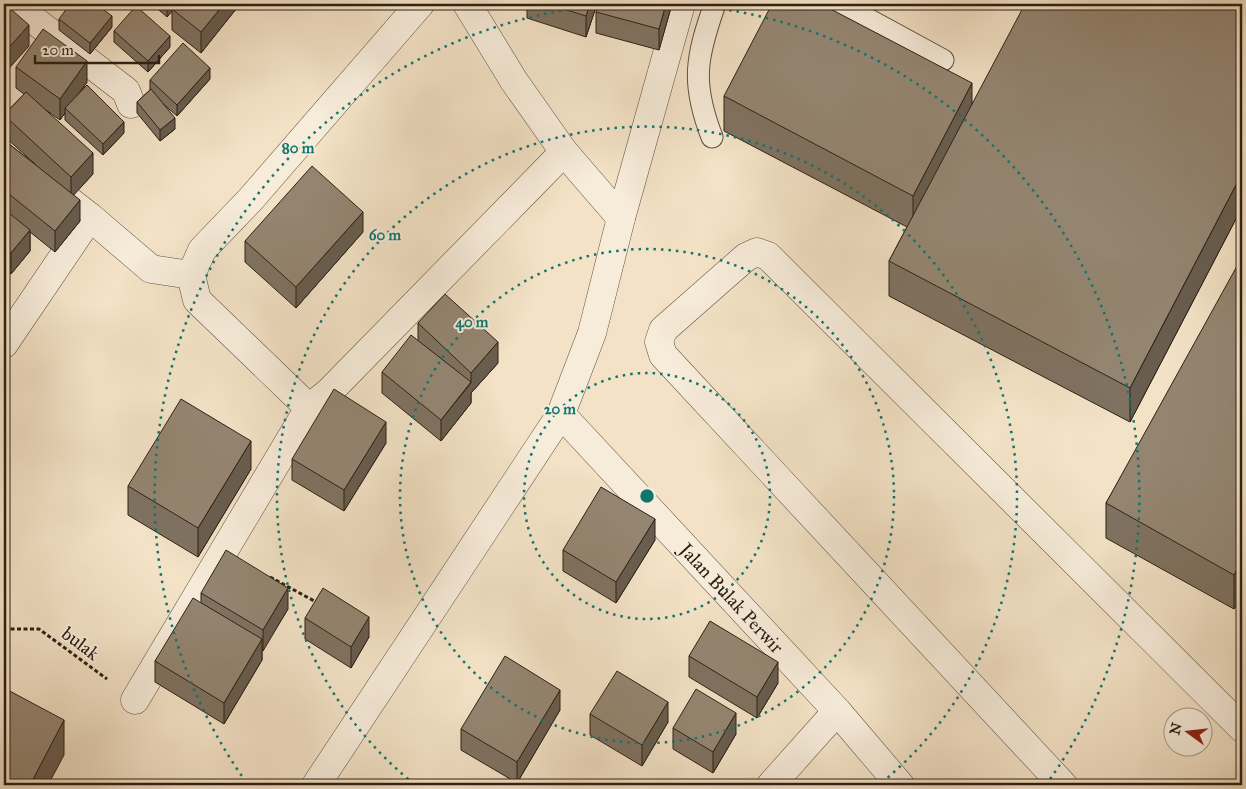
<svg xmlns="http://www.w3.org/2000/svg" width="1246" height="789" viewBox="0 0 1246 789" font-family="'IM FELL Great Primer',serif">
<rect width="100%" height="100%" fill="#f3e2c6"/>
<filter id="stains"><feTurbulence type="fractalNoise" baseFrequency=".004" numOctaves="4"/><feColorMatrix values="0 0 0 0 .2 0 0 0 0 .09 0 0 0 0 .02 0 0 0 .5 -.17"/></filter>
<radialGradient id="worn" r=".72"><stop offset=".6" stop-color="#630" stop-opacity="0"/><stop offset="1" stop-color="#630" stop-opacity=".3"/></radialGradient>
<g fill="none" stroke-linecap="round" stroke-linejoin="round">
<defs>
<g id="lane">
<path d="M 840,4 L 943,60"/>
<path d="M 712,137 C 691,83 696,57 715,4"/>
</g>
<g id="street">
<path d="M 13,4 L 126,91 L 131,104"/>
<path d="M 420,4 L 250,200 L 202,250 L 191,275 L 197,300 L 309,408 L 328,393 L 564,152"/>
<path d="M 467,4 L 514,81 L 564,152 L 621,218"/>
<path d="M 4,150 L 90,217 L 4,344"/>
<path d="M 90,217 L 151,269 L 191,275"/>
<path id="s1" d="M 561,414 L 837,711 L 900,785"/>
<path d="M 135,700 L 309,408"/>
<path d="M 316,785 L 561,414 L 592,333 L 621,218 L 681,4"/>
<path d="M 771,785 L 837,711"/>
<path d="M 1063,785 L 663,355 L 659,342 L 663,330 L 746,257 L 757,252 L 768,256 L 1242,728"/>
</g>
</defs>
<!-- lane casing -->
<use href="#lane" stroke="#5f5041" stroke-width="23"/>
<!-- street casing -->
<use href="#street" stroke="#5f5041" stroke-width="29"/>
<!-- path -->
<g stroke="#2e2015" stroke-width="3" stroke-dasharray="4 2.5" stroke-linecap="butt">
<path d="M 270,577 L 318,603"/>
<path d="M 4,629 L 39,629 L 107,679"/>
</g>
<!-- lane -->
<use href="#lane" stroke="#f7ecda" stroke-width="21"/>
<!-- street -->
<use href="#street" stroke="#f7ecda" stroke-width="28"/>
</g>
<!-- wall -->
<g fill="#7f7261" stroke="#2e2015">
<path d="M 152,4 L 240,4 L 201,53 L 172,30 L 172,11 L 167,17 Z"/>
<path d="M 527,4 L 597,4 L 586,37 L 527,18 Z"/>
<path d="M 672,4 L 659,50 L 596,33 L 596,12 Z"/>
<path d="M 1242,4 L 1242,217 L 1238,215 L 1130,422 L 889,296 L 889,261 L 907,227 L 724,131 L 724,96 L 972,103 Z"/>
<path d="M 59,19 L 112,27 L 90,54 L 59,30 Z"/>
<path d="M 114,31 L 170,47 L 148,72 L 114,42 Z"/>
<path d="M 16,67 L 87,82 L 79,94 L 124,133 L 103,155 L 65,120 L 65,113 L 60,120 L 46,110 L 93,174 L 73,195 L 80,221 L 55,252 L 30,232 L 30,251 L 11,274 L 4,268 L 4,140 L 36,165 L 4,136 L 4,115 L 24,94 L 16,88 Z"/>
<path d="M 210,79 L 177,116 L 162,103 L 175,129 L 160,141 L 137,113 L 137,102 L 150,90 L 150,80 Z"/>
<path d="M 363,232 L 296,308 L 245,262 L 245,241 Z"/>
<path d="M 1242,269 L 1242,595 L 1234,609 L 1106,538 L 1106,503 Z"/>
<path d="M 418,323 L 498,363 L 471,393 L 471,403 L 441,441 L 382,393 L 382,372 L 418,341 Z"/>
<path d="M 386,443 L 344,511 L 292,480 L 292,459 Z"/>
<path d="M 251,469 L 198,557 L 128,515 L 128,486 Z"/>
<path d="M 655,540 L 616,603 L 563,571 L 563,550 Z"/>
<path d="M 201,593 L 288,609 L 262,651 L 262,660 L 224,724 L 155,682 L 155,661 L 201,602 Z"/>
<path d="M 305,618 L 369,637 L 351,668 L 305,639 Z"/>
<path d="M 689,656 L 778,683 L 757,718 L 689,677 Z"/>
<path d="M 560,710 L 517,783 L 461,750 L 461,729 Z"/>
<path d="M 590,714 L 668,722 L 642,766 L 590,735 Z"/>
<path d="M 673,728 L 736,734 L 713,773 L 673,749 Z"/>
</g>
<!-- shaded-wall -->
<g fill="#685d4f" stroke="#2e2015">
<path d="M 167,4 L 179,4 L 172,9 L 172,11 L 167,17 Z"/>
<path d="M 224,4 L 240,4 L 201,53 L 201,32 Z"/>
<path d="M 590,4 L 597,4 L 586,37 L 586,16 Z"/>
<path d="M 666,4 L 672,4 L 659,50 L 659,29 Z"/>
<path d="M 112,16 L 112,27 L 90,54 L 90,43 Z"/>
<path d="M 29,25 L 29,46 L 4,74 L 4,53 Z"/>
<path d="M 170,36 L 170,47 L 148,72 L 148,61 Z"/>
<path d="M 87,61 L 87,82 L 67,110 L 65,108 L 65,113 L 60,120 L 60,99 Z"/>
<path d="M 210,68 L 210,79 L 177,116 L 177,105 Z"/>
<path d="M 972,83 L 972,118 L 913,230 L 913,196 Z"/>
<path d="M 175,118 L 175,129 L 160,141 L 160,130 Z"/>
<path d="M 124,122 L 124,133 L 103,155 L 103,144 Z"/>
<path d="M 93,153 L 93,174 L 71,198 L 71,177 Z"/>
<path d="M 1238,181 L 1238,215 L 1130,422 L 1130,388 Z"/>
<path d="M 80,200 L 80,221 L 55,252 L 55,231 Z"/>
<path d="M 363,212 L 363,232 L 296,308 L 296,287 Z"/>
<path d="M 30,230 L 30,251 L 11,274 L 11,253 Z"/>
<path d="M 498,342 L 498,363 L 471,393 L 471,403 L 441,441 L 441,420 L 471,383 L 471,373 Z"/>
<path d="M 386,422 L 386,443 L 344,511 L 344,490 Z"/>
<path d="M 251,441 L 251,469 L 198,557 L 198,528 Z"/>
<path d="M 655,519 L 655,540 L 616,603 L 616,582 Z"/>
<path d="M 1242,560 L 1242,595 L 1234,609 L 1234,575 Z"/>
<path d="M 288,588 L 288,609 L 263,651 L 263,630 Z"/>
<path d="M 369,617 L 369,637 L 351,668 L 351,647 Z"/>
<path d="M 262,639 L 262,660 L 224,724 L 224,703 Z"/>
<path d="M 778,662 L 778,683 L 757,718 L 757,697 Z"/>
<path d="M 560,690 L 560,710 L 517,783 L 517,762 Z"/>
<path d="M 668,702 L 668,722 L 642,766 L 642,745 Z"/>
<path d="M 736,713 L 736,734 L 713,773 L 713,752 Z"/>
<path d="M 64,720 L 64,755 L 48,785 L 30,785 Z"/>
</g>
<!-- building -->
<g fill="#948571" stroke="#2e2015">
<path d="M 4,4 L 5,4 L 29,25 L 4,53 Z"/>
<path d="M 70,4 L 96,4 L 112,16 L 90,43 L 59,19 Z"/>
<path d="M 176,4 L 224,4 L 201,32 L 172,9 Z"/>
<path d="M 547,4 L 590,4 L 586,16 Z"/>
<path d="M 598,4 L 666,4 L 659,29 L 596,12 Z"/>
<path d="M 772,4 L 821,4 L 972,83 L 913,196 L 724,96 Z"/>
<path d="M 1025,4 L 1242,4 L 1242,183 L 1238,181 L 1130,388 L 889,261 Z"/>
<path d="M 136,6 L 170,36 L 148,61 L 114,31 Z"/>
<path d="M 43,29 L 87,61 L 60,99 L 16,67 Z"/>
<path d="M 183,43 L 210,68 L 177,105 L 150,80 Z"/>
<path d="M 87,85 L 124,122 L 103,144 L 65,108 Z"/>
<path d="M 151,89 L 175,118 L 160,130 L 137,102 Z"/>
<path d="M 26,92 L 93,153 L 71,177 L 4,115 Z"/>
<path d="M 4,140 L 80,200 L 55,231 L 4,190 Z"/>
<path d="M 312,166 L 363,212 L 296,287 L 245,241 Z"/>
<path d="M 4,209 L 30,230 L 11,253 L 4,247 Z"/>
<path d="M 1237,266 L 1242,269 L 1242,560 L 1234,575 L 1106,503 Z"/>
<path d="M 445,294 L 498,342 L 471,373 L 418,323 Z"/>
<path d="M 411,335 L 471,382 L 441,420 L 382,372 Z"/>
<path d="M 334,389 L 386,422 L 344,490 L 292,459 Z"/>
<path d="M 181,399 L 251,441 L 198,528 L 128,486 Z"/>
<path d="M 601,487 L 655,519 L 616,582 L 563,550 Z"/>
<path d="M 226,550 L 288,588 L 263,630 L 201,593 Z"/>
<path d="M 323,588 L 369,617 L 351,647 L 305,618 Z"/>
<path d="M 193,598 L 262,639 L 224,703 L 155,661 Z"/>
<path d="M 710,621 L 778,662 L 757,697 L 689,656 Z"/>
<path d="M 505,656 L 560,690 L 517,762 L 461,729 Z"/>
<path d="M 617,671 L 668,702 L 642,745 L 590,714 Z"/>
<path d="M 4,688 L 64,720 L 30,785 L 4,785 Z"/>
<path d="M 696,689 L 736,713 L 713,752 L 673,728 Z"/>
</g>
<!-- distance rings -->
<g fill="none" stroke="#0f766e" stroke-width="2.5" stroke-dasharray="2.5 5">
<circle cx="647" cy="496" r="123"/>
<circle cx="647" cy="496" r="247"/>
<path d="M414 784A370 370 0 1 1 880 784"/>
<path d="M246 782A493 493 0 0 1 617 4M677 4A493 493 0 0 1 1048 782"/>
</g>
<g text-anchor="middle" stroke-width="4" stroke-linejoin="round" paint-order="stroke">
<!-- street labels -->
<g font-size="19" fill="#2e2015" stroke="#f7ecda">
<text dy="7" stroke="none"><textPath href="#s1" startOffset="251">Jalan Bulak Perwir</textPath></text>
<text transform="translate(81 643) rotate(37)" y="7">bulak</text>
</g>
</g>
<circle cx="647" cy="496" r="8" fill="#0f766e" stroke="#f7ecda" stroke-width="2.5"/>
<g font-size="15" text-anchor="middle" font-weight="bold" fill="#0f766e" stroke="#f7ecda" stroke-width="4" stroke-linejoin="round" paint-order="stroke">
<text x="298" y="153">80 m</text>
<text x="385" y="240">60 m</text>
<text x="472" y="327">40 m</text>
<text x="560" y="414">20 m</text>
</g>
<!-- margin -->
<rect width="1246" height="789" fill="none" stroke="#f3e2c6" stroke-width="20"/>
<rect x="5" y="5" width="1236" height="779" fill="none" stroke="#2e2015" stroke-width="2.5"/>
<rect x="10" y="10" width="1226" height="769" fill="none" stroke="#2e2015"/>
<!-- north arrow -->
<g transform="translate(1188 732) rotate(285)"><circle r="24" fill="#f7ecda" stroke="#a79a8b"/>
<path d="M0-4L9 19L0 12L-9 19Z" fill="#8f2418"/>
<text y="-8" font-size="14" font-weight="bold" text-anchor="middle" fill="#2e2015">N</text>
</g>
<!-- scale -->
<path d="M35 55v8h124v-8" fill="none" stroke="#2e2015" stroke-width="2.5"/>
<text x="42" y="55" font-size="15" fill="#2e2015" stroke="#f7ecda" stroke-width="4" paint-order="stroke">20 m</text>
<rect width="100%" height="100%" filter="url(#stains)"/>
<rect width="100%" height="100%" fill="url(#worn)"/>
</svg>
